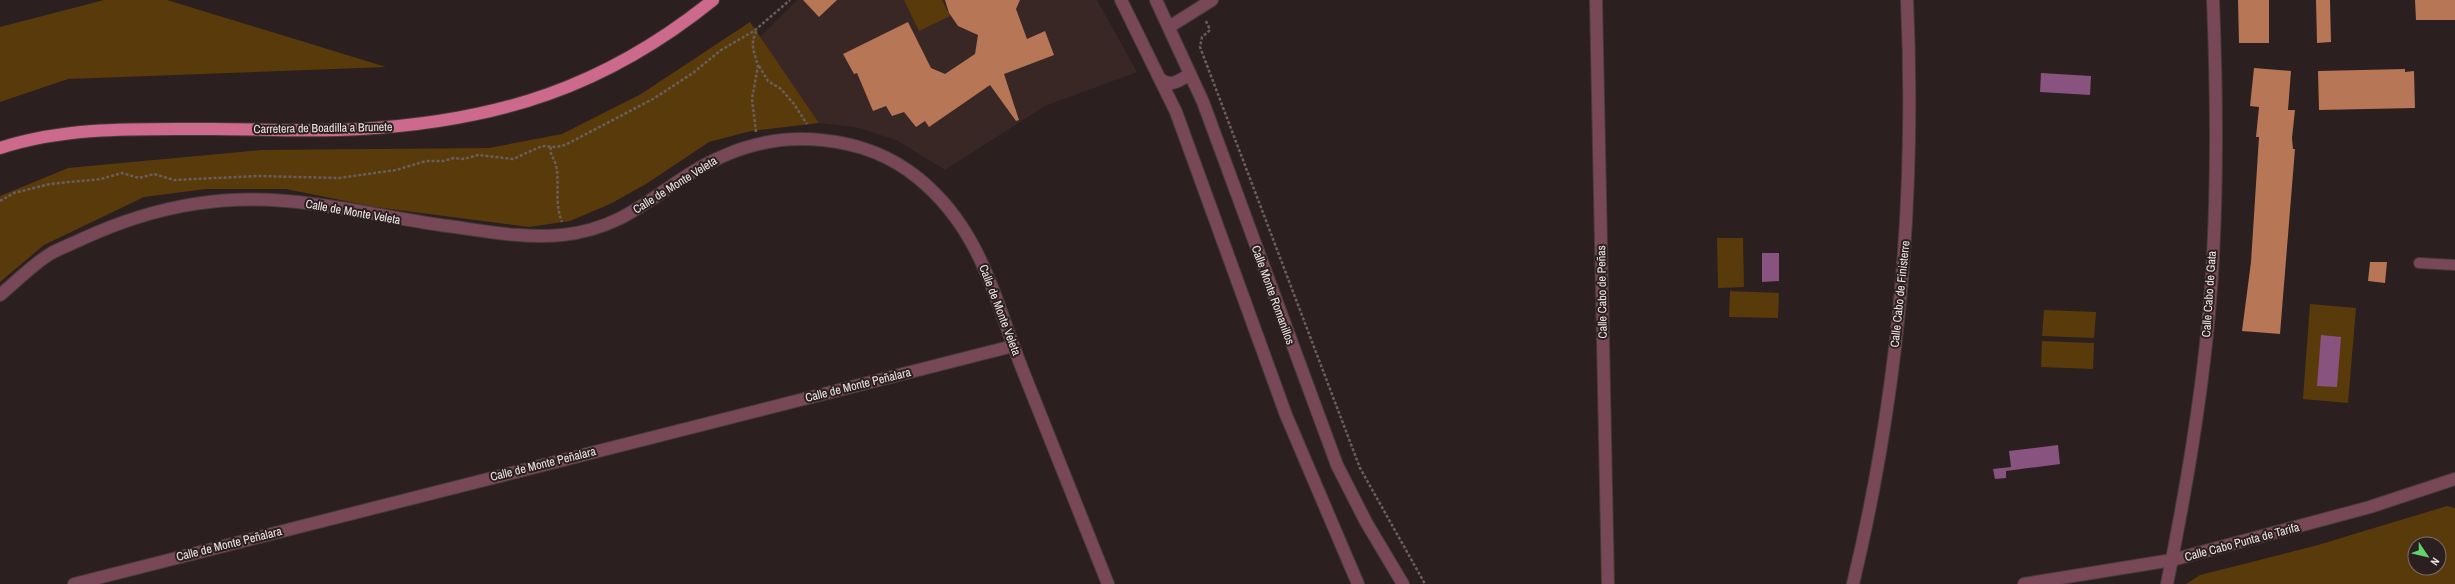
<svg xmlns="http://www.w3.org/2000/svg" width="2455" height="584" viewBox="0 0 2455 584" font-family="'Archivo Narrow',sans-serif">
<rect width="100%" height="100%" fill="#2b1f1f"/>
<!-- built -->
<path fill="#392726" d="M 797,0 L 1097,0 L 1137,72 L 1045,106 L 945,170 L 896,140 L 855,127 L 819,123 L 760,37 Z"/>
<!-- green -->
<g fill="#593a0a" fill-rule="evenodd">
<path d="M 104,0 L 167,0 L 386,67 L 68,79 L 0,102 L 0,27 Z"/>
<path d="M 904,0 L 942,0 L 950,16 L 919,31 Z"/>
<path d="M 750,22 L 819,123 L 751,131 L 709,142 L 646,184 L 610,204 L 570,221 L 529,227 L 375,207 L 286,189 L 206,189 L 144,197 L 44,245 L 0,282 L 0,196 L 68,168 L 262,150 L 489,148 L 562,134 L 641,94 Z"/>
<path d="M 1717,238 L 1743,238 L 1744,287 L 1718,288 Z"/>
<path d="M 1730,291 L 1779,293 L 1778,318 L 1729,317 Z"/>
<path d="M 2310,304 L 2356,308 L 2348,403 L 2303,399 Z"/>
<path d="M 2044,310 L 2096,312 L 2094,338 L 2042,336 Z"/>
<path d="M 2042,341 L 2094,343 L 2093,369 L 2041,367 Z"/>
<path d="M 2447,506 L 2455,508 L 2455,584 L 2186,584 L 2200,575 L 2318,545 ZM 2415,544 L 2439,544 L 2439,568 L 2415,568 Z"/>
</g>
<!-- water -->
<g fill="#895380">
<path d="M 2041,73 L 2091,76 L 2090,95 L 2040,92 Z"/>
<path d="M 1762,253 L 1779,253 L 1779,281 L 1762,282 Z"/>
<path d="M 2321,335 L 2341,337 L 2337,387 L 2317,386 Z"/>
<path d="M 2058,445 L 2060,464 L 2006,471 L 2006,478 L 1995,479 L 1993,469 L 2011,467 L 2009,451 Z"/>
</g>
<!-- building -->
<g fill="#b77655">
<path d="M 803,0 L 837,0 L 819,17 Z"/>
<path d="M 945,0 L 1020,0 L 1016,9 L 1027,39 L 1045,31 L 1054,55 L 1004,74 L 1019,120 L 1016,121 L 990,85 L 929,127 L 925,121 L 916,127 L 904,112 L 892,116 L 886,106 L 873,111 L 857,73 L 854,74 L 843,54 L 908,22 L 931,68 L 945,74 L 975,54 L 978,35 L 958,26 L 949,13 Z"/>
<path d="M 2238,0 L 2269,0 L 2269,43 L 2239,43 Z"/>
<path d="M 2316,0 L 2330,0 L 2331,42 L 2317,43 Z"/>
<path d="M 2415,0 L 2455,0 L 2455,20 L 2416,20 Z"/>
<path d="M 2254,68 L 2291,71 L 2288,110 L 2295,110 L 2292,138 L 2293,149 L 2295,149 L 2280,334 L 2242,331 L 2251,262 L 2259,137 L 2256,137 L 2259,107 L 2250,106 Z"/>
<path d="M 2405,69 L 2405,72 L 2414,71 L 2415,108 L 2319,110 L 2318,71 Z"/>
<path d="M 2370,262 L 2387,262 L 2385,283 L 2368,281 Z"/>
</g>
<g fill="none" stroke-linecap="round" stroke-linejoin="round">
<defs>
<path id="service" d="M 2419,263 L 2455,265"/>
<g id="minor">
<path d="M 1121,0 L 1176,112 L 1286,415 L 1358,584"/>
<path d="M 1156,0 L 1203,102 L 1337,465 L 1366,522 L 1403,584"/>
<path d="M 1596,0 L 1608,584"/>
<path d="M 1169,27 L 1212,0"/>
<path d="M 1160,79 C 1171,88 1180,80 1190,74"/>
<path d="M 0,295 C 16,282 32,265 50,254 C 60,248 72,244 82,239 C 158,204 230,192 313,204 C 355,209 398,219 440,225 C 480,230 521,239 562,235 C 633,228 662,183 721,157 C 783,128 864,134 918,178 C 982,230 994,299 1023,371 C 1051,442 1080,513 1108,584"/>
<path d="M 74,584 L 1013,346"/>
<path d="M 1853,584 C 1899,392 1916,197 1907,0"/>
<path d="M 2024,584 L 2172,560 L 2370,507 L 2455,479"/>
<path d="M 2167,584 C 2187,486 2204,388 2211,288 C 2218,192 2217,96 2213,0"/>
</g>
<path id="primary" d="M 0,148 C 67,126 142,129 212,129 C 261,129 312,132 361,129 C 499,121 605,87 713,0"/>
</defs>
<!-- service casing -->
<use href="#service" stroke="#463b3b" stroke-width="12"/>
<!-- minor casing -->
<use href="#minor" stroke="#463b3b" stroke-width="14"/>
<!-- primary casing -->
<use href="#primary" stroke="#463b3b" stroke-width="14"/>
<!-- path -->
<g stroke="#695f5e" stroke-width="2.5" stroke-dasharray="3 2" stroke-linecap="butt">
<path d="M 1206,21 L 1210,30 L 1202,37 L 1200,47 L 1360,468 L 1425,584"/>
<path d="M 759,66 L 768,81 L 781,89 L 794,104 L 807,124"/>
<path d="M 756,132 L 752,99 L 758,66 L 753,49 L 753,40 L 757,29"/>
<path d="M 551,147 C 549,154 554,158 556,165 C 560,184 554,202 562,222"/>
<path d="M 0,201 L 14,193 L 50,184 L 101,179 L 122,173 L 139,178 L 154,174 L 174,180 L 258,176 L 339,178 L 396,170 L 426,161 L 443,161 L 454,158 L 464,159 L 478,155 L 513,159 L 542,146 L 556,147 L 565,145 L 653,99 L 693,73 L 721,50 L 754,31 L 790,0"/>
</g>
<!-- service -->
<use href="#service" stroke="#784858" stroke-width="10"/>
<!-- minor -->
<use href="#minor" stroke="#784858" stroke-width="12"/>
<!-- primary -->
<use href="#primary" stroke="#cc698d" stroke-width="12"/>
</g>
<g text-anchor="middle" stroke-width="4" stroke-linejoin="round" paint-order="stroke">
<!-- street labels -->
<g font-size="12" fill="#eee6e5" stroke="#2b1f1f">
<text transform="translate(323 128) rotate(-1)" y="4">Carretera de Boadilla a Brunete</text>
<text transform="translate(675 185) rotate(-32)" y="4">Calle de Monte Veleta</text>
<text transform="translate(353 212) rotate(10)" y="4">Calle de Monte Veleta</text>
<text transform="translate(1602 292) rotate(-91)" y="4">Calle Cabo de Peñas</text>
<text transform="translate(1900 294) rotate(-84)" y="4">Calle Cabo de Finisterre</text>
<text transform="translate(2209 294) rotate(-86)" y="4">Calle Cabo de Gata</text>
<text transform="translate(1273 295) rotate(70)" y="4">Calle Monte Romanillos</text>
<text transform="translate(1000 310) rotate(69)" y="4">Calle de Monte Veleta</text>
<text transform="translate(858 385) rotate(-14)" y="4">Calle de Monte Peñalara</text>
<text transform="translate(543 464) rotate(-14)" y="4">Calle de Monte Peñalara</text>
<text transform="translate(2242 542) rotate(-15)" y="4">Calle Cabo Punta de Tarifa</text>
<text transform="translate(229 544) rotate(-14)" y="4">Calle de Monte Peñalara</text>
</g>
</g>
<!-- north arrow -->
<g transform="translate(2427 556) rotate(125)"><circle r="19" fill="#2b1f1f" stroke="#796f6e"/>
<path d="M0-3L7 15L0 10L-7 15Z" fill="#60d56b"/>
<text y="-6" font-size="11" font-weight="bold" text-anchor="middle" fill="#eee6e5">N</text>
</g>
</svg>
